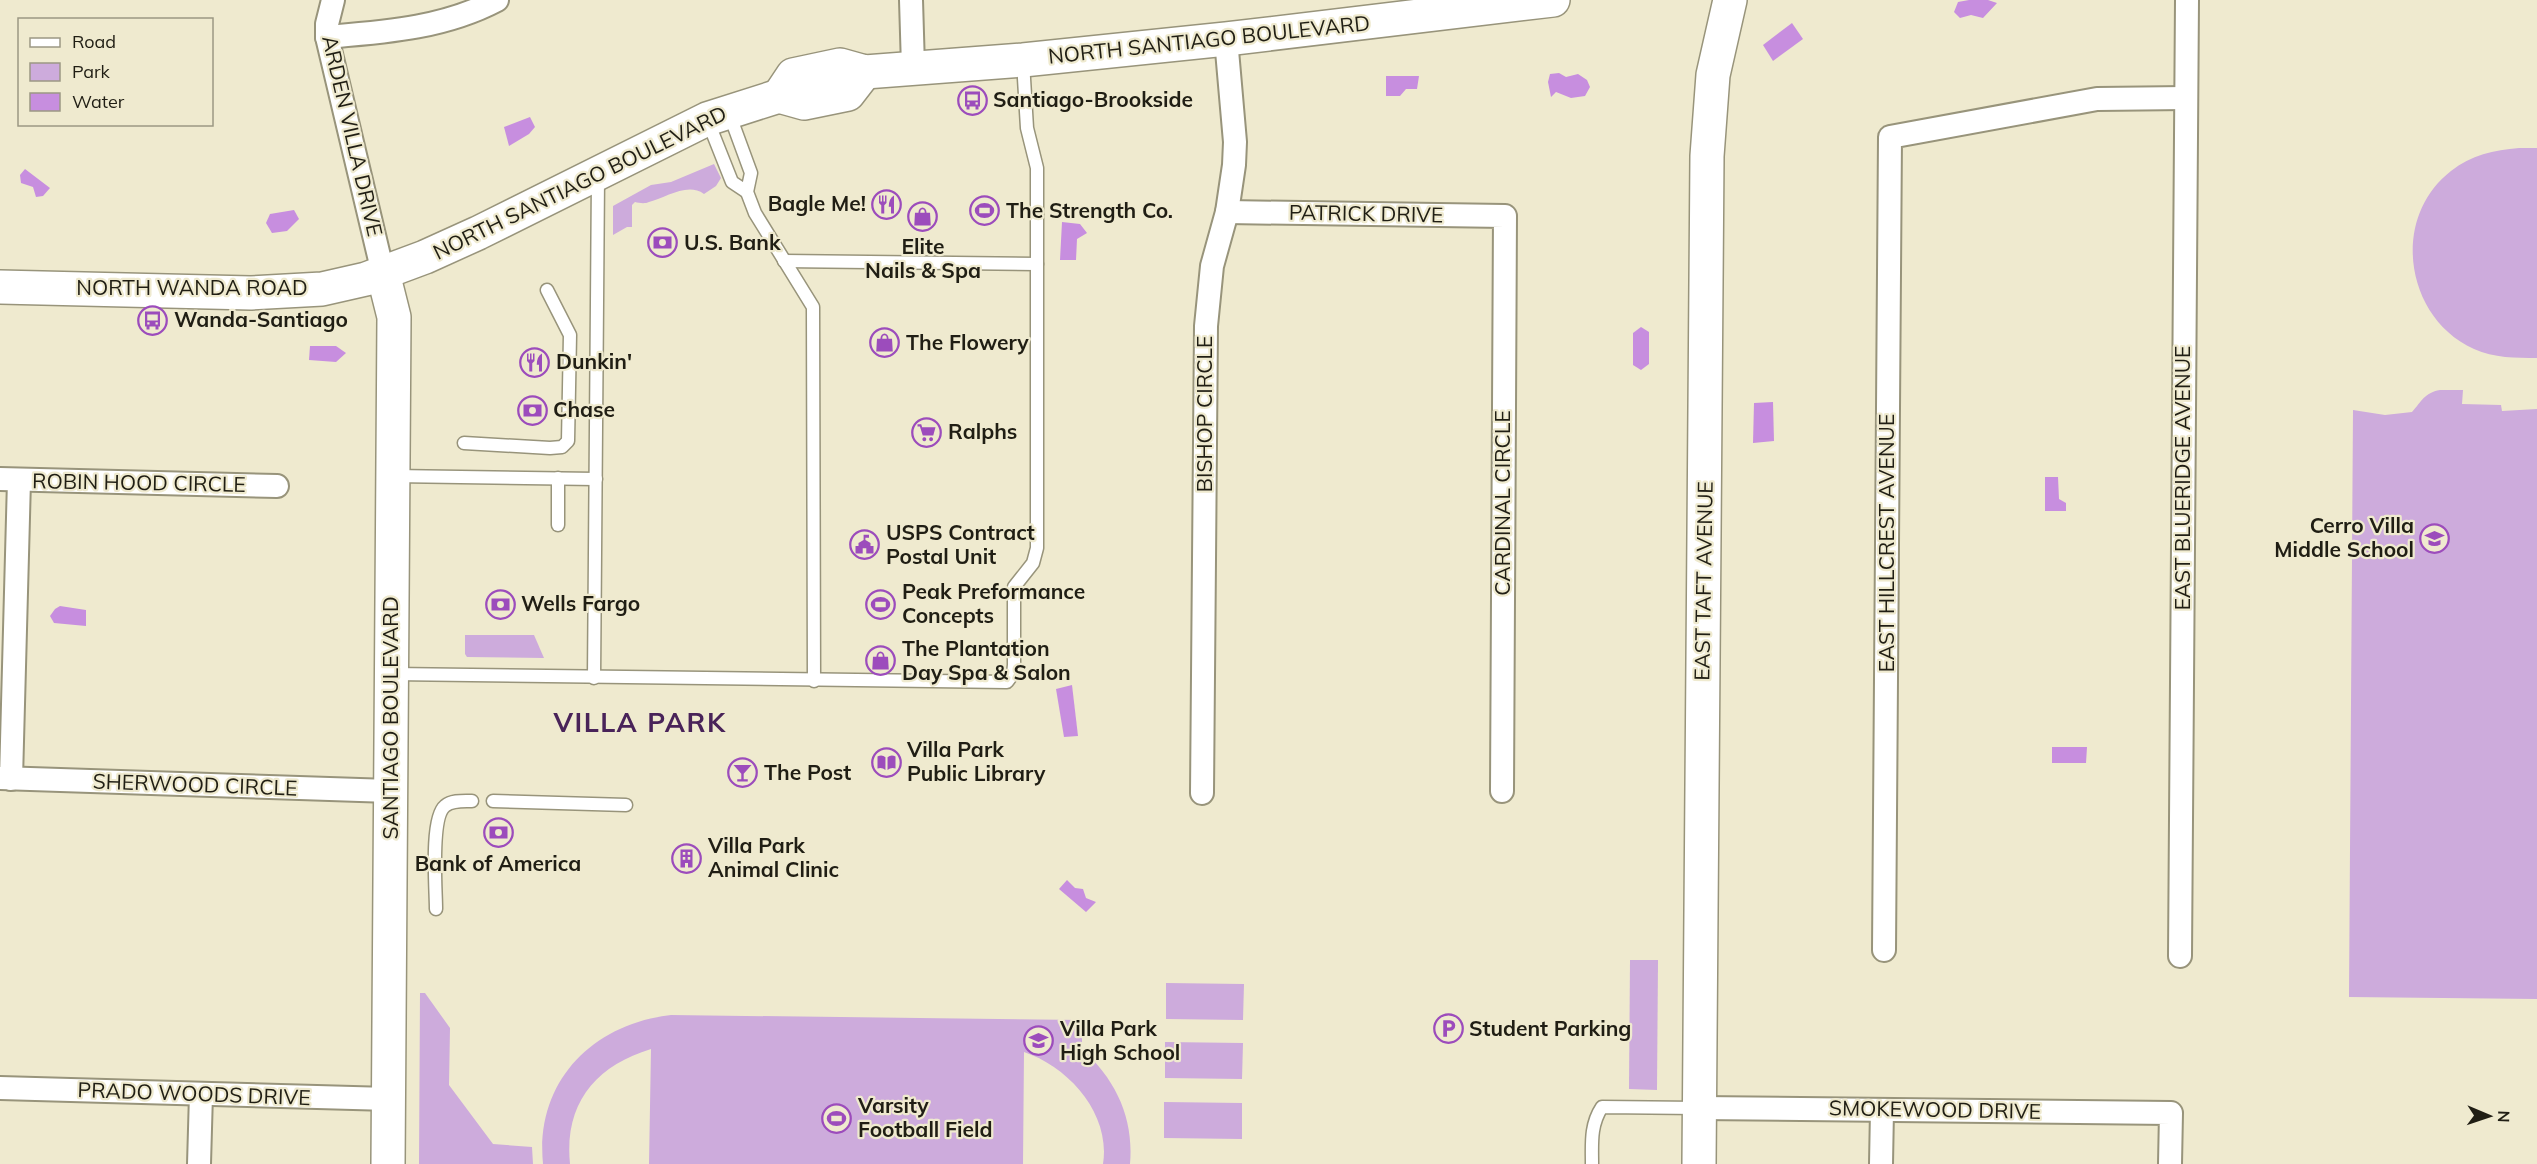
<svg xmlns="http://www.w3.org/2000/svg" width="2537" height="1164" viewBox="0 0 2537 1164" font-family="Mulish,sans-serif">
<rect width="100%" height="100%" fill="#efeacf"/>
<!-- green -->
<g fill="#cdabdc">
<path d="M 2519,148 L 2537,148 L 2537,358 C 2516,358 2494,358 2474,349 C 2405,318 2390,218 2451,171 C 2471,155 2494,150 2519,148 Z"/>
<path d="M 714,164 L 721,178 L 716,186 L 704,194 C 687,182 666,198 649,202 C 645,204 639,203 635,202 L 632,205 L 632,227 L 627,227 L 613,235 L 613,206 L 651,185 L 671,182 Z"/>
<path d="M 2440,390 L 2463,390 L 2462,404 L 2501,405 L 2502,411 L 2537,409 L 2537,999 L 2349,997 L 2353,410 L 2385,415 L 2412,412 C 2422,401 2424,393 2440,390 Z"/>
<path d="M 465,635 L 534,635 L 544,658 L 467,657 L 465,654 Z"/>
<path d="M 1630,960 L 1658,960 L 1657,1090 L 1629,1089 Z"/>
<path d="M 1166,983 L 1244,984 L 1243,1020 L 1166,1019 Z"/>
<path d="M 420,993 L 425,993 L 450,1028 L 449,1085 L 493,1144 L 532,1147 L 533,1164 L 419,1164 Z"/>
<path d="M 671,1015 L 1082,1020 L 1082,1049 C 1116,1080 1134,1118 1130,1164 L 1103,1164 C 1111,1114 1069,1067 1024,1052 L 1023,1164 L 649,1164 L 651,1049 C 595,1066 564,1104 570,1164 L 543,1164 C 535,1082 592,1024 671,1015 Z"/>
<path d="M 1165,1042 L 1243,1043 L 1242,1079 L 1165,1078 Z"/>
<path d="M 1164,1102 L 1242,1103 L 1242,1139 L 1164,1138 Z"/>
</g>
<!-- water -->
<g fill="#c78edf">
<path d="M 1969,0 L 1988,0 L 1997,3 L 1983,18 L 1971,15 L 1960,18 L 1954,12 L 1958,2 Z"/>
<path d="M 1792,23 L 1803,39 L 1773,61 L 1763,45 Z"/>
<path d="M 1559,73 L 1566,77 L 1578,74 L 1587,80 L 1590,87 L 1585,96 L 1571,98 L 1556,92 L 1551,97 L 1548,82 L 1550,74 Z"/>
<path d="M 1386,76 L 1419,76 L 1417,89 L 1406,89 L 1400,96 L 1386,96 Z"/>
<path d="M 530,117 L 535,127 L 529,134 L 509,146 L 504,127 Z"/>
<path d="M 25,169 L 50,188 L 43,196 L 36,197 L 33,187 L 21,183 L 20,175 Z"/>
<path d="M 294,210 L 299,219 L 287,231 L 272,233 L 266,223 L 270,214 Z"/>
<path d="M 1062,222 L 1080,224 L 1087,233 L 1077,239 L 1076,260 L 1060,260 Z"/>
<path d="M 1641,327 L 1649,332 L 1649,364 L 1641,370 L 1633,365 L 1633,333 Z"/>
<path d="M 310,346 L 336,346 L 346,353 L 336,362 L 309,360 Z"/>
<path d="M 1773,402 L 1774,441 L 1753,443 L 1754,403 Z"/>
<path d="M 2045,477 L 2058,477 L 2059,499 L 2066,503 L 2066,511 L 2045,511 Z"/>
<path d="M 60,606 L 86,610 L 86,626 L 54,623 L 50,616 L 55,609 Z"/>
<path d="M 1072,685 L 1078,736 L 1064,737 L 1056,689 Z"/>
<path d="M 2052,747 L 2087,747 L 2086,763 L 2052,763 Z"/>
<path d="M 1067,880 L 1075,888 L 1083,889 L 1086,898 L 1096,902 L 1086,912 L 1059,889 Z"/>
</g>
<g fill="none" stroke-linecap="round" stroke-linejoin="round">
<defs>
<g id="lane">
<path d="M 729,113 L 751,173 L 747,192 L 755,213 L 813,307 L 814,681"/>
<path d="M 707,119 L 732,182 L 747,192"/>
<path d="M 784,261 L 1037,264"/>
<path d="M 464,443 L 550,448 L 562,447 L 568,441 L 570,335 L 547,290"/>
<path d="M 394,476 L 596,479"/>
<path d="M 558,525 L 558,478"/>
<path d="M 393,674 L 1007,682 L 1013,674 L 1014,665 L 1014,587 L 1033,563 L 1037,548 L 1037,168 L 1027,128 L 1023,62"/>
<path d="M 594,678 L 598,177"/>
<path d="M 493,801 L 626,805"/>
<path d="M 436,909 C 436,889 430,818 445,806 C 452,800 463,801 472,801"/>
<path d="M 1592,1164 C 1592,1144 1590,1125 1602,1107 L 1698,1108"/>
</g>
<g id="street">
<path d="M 333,0 L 327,24 L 327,37 L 383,273"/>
<path d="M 911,0 L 913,67"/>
<path d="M 327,37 C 386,32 444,28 497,0"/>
<path d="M 1227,212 L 1505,216 L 1502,791"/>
<path d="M 0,479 L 277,486"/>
<path d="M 0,778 L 390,791"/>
<path d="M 11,779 L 19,480"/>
<path d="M 1202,793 L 1206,326 L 1212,266 L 1227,212 L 1234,165 L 1235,142 L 1226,39"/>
<path d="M 1884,950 L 1890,137 L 2097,99 L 2186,98"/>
<path d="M 2180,956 L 2187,0"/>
<path d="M 0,1088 L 389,1099"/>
<path d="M 1699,1108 L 2171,1113 L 2170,1164"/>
<path d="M 199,1164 L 201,1094"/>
<path d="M 1881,1164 L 1882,1110"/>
</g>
<g id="secondary">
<path d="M 779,96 L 793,75 L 840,65 L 865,72 L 1023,60 L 1226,39 L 1553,0"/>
<path d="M 383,273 L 394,317 L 388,1164"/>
<path d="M 0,287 L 251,293 L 322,289 L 366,279 L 425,257 L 478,233 L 707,119 L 779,96 L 804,103 L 848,94 L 865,72"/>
<path d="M 1699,1164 L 1707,156 L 1713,75 L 1730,0"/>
</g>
</defs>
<!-- lane casing -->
<use href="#lane" stroke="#98947b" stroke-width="15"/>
<!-- street casing -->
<use href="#street" stroke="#98947b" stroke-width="26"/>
<!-- secondary casing -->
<use href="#secondary" stroke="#98947b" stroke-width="36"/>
<!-- lane -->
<use href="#lane" stroke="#fff" stroke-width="12"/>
<!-- street -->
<use href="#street" stroke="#fff" stroke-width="22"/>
<!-- secondary -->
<use href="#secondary" stroke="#fff" stroke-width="33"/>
</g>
<!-- icons -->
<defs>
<symbol id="bus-ring" viewBox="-11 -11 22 22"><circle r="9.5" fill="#efeacf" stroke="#9c4cbc" stroke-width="1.5"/><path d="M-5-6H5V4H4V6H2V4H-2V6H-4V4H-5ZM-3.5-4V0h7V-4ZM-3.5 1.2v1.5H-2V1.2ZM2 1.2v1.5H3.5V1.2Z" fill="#9c4cbc"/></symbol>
<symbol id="restaurant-ring" viewBox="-11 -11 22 22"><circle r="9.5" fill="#efeacf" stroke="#9c4cbc" stroke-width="1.5"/><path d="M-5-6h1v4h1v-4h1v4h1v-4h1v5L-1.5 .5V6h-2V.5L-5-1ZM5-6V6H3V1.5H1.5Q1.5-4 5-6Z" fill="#9c4cbc"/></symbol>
<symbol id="stadium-ring" viewBox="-11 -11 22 22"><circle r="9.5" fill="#efeacf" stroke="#9c4cbc" stroke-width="1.5"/><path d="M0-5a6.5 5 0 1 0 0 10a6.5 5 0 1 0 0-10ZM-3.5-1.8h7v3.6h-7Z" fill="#9c4cbc"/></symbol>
<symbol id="shop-ring" viewBox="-11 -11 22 22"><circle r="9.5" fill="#efeacf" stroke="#9c4cbc" stroke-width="1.5"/><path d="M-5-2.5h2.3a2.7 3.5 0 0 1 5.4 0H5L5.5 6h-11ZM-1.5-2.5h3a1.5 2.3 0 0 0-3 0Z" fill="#9c4cbc"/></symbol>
<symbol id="bank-ring" viewBox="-11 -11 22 22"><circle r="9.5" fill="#efeacf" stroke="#9c4cbc" stroke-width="1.5"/><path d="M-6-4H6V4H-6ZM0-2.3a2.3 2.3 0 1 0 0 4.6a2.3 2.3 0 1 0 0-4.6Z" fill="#9c4cbc"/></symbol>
<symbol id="supermarket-ring" viewBox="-11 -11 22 22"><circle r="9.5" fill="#efeacf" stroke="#9c4cbc" stroke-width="1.5"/><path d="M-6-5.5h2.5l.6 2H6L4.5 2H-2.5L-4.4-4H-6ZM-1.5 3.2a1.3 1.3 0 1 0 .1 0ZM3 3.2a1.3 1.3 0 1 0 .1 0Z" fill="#9c4cbc"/></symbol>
<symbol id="school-ring" viewBox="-11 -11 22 22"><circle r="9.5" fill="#efeacf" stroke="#9c4cbc" stroke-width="1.5"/><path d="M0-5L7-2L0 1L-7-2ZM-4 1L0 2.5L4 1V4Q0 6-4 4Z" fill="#9c4cbc"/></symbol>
<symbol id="civic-ring" viewBox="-11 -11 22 22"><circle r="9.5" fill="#efeacf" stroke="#9c4cbc" stroke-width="1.5"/><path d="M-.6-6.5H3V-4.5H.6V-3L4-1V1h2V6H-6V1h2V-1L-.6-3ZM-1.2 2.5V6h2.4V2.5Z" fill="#9c4cbc"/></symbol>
<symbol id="library-ring" viewBox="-11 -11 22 22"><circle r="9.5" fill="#efeacf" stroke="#9c4cbc" stroke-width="1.5"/><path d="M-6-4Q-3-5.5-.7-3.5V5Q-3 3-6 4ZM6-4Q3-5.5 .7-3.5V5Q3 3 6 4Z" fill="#9c4cbc"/></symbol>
<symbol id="bar-ring" viewBox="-11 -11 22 22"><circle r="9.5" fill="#efeacf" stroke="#9c4cbc" stroke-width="1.5"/><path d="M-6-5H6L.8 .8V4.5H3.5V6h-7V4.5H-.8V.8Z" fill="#9c4cbc"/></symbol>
<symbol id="building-ring" viewBox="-11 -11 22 22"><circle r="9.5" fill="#efeacf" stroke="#9c4cbc" stroke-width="1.5"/><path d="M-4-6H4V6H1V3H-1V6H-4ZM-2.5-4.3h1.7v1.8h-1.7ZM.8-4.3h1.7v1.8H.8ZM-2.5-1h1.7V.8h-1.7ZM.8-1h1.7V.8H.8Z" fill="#9c4cbc"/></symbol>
<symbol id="parking-ring" viewBox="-11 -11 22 22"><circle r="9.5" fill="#efeacf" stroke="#9c4cbc" stroke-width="1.5"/><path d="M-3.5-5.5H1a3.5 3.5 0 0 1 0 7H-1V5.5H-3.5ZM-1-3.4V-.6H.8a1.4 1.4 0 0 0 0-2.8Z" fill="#9c4cbc"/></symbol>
</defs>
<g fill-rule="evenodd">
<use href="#bus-ring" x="956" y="84" width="33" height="33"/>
<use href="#restaurant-ring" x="870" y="188" width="33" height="33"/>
<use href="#stadium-ring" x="968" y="194" width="33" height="33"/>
<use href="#shop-ring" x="906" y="200" width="33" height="33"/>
<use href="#bank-ring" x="646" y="226" width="33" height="33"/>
<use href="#bus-ring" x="136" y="304" width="33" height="33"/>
<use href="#shop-ring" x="868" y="326" width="33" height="33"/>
<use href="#restaurant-ring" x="518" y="346" width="33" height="33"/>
<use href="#bank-ring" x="516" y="394" width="33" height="33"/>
<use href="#supermarket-ring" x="910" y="416" width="33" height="33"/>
<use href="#school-ring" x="2418" y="522" width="33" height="33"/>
<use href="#civic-ring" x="848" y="528" width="33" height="33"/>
<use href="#bank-ring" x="484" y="588" width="33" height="33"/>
<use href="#stadium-ring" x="864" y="588" width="33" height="33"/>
<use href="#shop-ring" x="864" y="644" width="33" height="33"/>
<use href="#library-ring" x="870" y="746" width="33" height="33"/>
<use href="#bar-ring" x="726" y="756" width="33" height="33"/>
<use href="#bank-ring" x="482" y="816" width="33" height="33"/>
<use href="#building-ring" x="670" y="842" width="33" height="33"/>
<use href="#parking-ring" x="1432" y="1012" width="33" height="33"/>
<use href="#school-ring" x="1022" y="1024" width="33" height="33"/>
<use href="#stadium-ring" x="820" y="1102" width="33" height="33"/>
</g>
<g text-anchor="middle" stroke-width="4.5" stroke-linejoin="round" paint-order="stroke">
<!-- street labels -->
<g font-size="21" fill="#201e14" stroke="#efeacf">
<text transform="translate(1209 40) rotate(-6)" y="7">NORTH SANTIAGO BOULEVARD</text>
<text transform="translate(352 136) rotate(77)" y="7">ARDEN VILLA DRIVE</text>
<text transform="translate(580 183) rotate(-26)" y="7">NORTH SANTIAGO BOULEVARD</text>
<text transform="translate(1366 214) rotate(1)" y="7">PATRICK DRIVE</text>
<text x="192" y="295">NORTH WANDA ROAD</text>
<text transform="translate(1205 414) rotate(-90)" y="7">BISHOP CIRCLE</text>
<text transform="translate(2183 478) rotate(-90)" y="7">EAST BLUERIDGE AVENUE</text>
<text transform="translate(139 483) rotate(1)" y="7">ROBIN HOOD CIRCLE</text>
<text transform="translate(1503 503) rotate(-90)" y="7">CARDINAL CIRCLE</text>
<text transform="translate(1887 543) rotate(-90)" y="7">EAST HILLCREST AVENUE</text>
<text transform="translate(1704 581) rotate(-89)" y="7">EAST TAFT AVENUE</text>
<text transform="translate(391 718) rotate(-90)" y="7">SANTIAGO BOULEVARD</text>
<text transform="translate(195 785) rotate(2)" y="7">SHERWOOD CIRCLE</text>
<text transform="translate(194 1094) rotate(2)" y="7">PRADO WOODS DRIVE</text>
<text transform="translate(1935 1110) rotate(1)" y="7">SMOKEWOOD DRIVE</text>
</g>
<!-- poi labels -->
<g font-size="21" font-weight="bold" fill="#201e14" stroke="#efeacf" text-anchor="start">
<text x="993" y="107">Santiago-Brookside</text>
<text x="866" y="211" text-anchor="end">Bagle Me!</text>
<text x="1006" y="218">The Strength Co.</text>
<text x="684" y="250">U.S. Bank</text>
<text x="923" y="254" text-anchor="middle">Elite<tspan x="923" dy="24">Nails &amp; Spa</tspan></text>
<text x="174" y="327">Wanda-Santiago</text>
<text x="906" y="350">The Flowery</text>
<text x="556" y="369">Dunkin'</text>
<text x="553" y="417">Chase</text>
<text x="948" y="439">Ralphs</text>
<text x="2414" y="533" text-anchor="end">Cerro Villa<tspan x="2414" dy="24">Middle School</tspan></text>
<text x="886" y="540">USPS Contract<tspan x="886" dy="24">Postal Unit</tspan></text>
<text x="902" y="599">Peak Preformance<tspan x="902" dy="24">Concepts</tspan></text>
<text x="521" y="611">Wells Fargo</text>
<text x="902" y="656">The Plantation<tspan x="902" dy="24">Day Spa &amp; Salon</tspan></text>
<text x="907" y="757">Villa Park<tspan x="907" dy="24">Public Library</tspan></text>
<text x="764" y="780">The Post</text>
<text x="708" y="853">Villa Park<tspan x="708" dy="24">Animal Clinic</tspan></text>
<text x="498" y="871" text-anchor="middle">Bank of America</text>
<text x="1060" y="1036">Villa Park<tspan x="1060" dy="24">High School</tspan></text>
<text x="1469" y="1036">Student Parking</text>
<text x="858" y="1113">Varsity<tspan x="858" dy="24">Football Field</tspan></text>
</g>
<!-- district labels -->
<g font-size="27" font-weight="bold" letter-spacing="1.5" fill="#492359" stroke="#efeacf">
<text x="640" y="732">VILLA PARK</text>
</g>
</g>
<!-- legend -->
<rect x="18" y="18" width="195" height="108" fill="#efeacf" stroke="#9c9884" stroke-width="1.5"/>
<rect x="30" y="38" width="30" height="9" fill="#ffffff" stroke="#9c9884" stroke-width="1.5"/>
<text x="72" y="48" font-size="18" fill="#201e14">Road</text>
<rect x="30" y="63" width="30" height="18" fill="#cdabdc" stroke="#9c9884" stroke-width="1.5"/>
<text x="72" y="78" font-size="18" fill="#201e14">Park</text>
<rect x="30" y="93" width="30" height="18" fill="#c78edf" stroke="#9c9884" stroke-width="1.5"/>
<text x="72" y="108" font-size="18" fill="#201e14">Water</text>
<!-- north arrow -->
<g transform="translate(2489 1116) rotate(92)" stroke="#efeacf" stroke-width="4.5" paint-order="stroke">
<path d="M0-4.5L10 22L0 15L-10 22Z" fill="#201e14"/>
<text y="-9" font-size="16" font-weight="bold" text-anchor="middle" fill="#201e14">N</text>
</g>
</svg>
